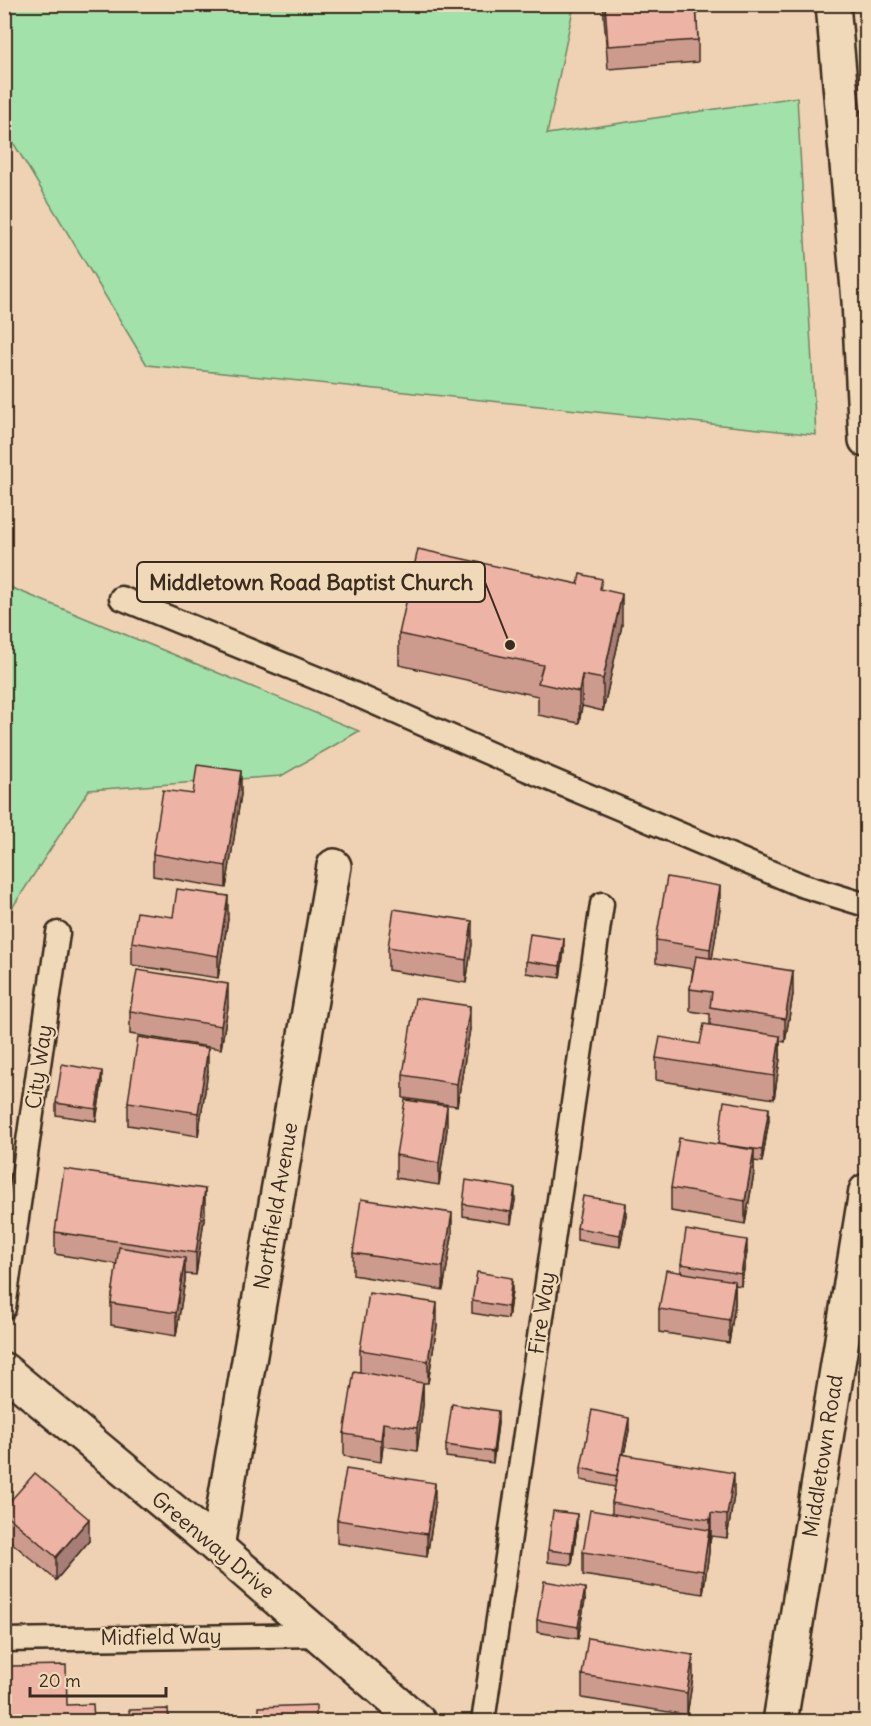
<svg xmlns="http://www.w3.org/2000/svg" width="871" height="1726" viewBox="0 0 871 1726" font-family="Delius,sans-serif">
<rect width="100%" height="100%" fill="#efd2b4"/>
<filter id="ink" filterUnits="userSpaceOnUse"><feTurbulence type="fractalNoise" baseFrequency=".0167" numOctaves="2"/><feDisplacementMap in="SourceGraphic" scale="12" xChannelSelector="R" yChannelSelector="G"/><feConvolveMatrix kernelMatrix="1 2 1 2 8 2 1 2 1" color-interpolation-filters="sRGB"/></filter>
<g filter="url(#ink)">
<!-- green -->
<g fill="#a2e1aa" stroke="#6e8664" stroke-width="1.5">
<path d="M 5,4 L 574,5 L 547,134 L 797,97 L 816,435 L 147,365 L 5,129 Z"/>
<path d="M 5,585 L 359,731 L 281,776 L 89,790 L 12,908 L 5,957 Z"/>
</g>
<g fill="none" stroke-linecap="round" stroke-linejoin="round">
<defs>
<g id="lane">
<path d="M 121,598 L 336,686 L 509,762 L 801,885 L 866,905"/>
<path d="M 4,1308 L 58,933"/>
<path d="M 4,1640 L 318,1635"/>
<path d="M 483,1722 L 602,904"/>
</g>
<g id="street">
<path d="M 4,1370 L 217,1547 L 419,1722"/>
<path d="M 217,1547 L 334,866"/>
</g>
<g id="secondary">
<path d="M 833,4 L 859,301 L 866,440"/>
<path d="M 780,1722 L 866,1191"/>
</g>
</defs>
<!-- lane casing -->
<use href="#lane" stroke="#3b2a1e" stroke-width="27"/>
<!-- street casing -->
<use href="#street" stroke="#3b2a1e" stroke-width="38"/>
<!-- secondary casing -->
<use href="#secondary" stroke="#3b2a1e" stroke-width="38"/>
<!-- lane -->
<use href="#lane" stroke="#f0d9b8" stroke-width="22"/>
<!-- street -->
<use href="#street" stroke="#f0d9b8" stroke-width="33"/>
<!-- secondary -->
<use href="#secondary" stroke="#f0d9b8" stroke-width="33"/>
</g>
<!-- wall -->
<g fill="#cc9b8e" stroke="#3b2a1e" stroke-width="1.5">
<path d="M 603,4 L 696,4 L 698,40 L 698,62 L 608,69 Z"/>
<path d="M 602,590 L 622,625 L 603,711 L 582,706 L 579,723 L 538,715 L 538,696 L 399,665 L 399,634 Z"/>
<path d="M 193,794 L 241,794 L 226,888 L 153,876 L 153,854 Z"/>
<path d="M 720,909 L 712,958 L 793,994 L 785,1042 L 780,1041 L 780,1059 L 774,1099 L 656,1080 L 656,1058 L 700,1044 L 710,1025 L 710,1014 L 690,1011 L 690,989 L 693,969 L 656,963 L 656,940 Z"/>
<path d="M 173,917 L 228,919 L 218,978 L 132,965 L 132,942 Z"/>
<path d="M 472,944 L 466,983 L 388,970 L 388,947 Z"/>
<path d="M 564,951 L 560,978 L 526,973 L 526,961 Z"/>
<path d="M 228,1007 L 221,1049 L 130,1034 L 130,1011 Z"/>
<path d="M 470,1029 L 457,1106 L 403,1098 L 403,1075 Z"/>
<path d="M 208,1071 L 198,1136 L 128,1125 L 128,1102 Z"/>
<path d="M 102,1083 L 96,1121 L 56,1115 L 56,1103 Z"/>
<path d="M 769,1120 L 762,1162 L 754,1161 L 754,1173 L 745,1224 L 671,1211 L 671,1188 L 718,1144 Z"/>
<path d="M 447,1129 L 439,1185 L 396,1178 L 396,1155 Z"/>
<path d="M 515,1200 L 511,1224 L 463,1216 L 463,1204 Z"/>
<path d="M 205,1212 L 196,1275 L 185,1274 L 185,1280 L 176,1336 L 111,1325 L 111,1303 L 117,1264 L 55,1254 L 55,1232 Z"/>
<path d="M 626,1215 L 620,1247 L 577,1240 L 577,1228 Z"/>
<path d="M 452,1236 L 443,1290 L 353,1275 L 353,1253 Z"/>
<path d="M 747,1252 L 741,1286 L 735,1285 L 735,1304 L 729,1343 L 659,1332 L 659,1309 L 681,1272 L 681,1264 Z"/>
<path d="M 512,1290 L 508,1319 L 472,1313 L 472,1301 Z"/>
<path d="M 437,1326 L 428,1383 L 423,1383 L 423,1405 L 417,1451 L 383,1446 L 381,1462 L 344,1456 L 344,1434 L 360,1372 L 360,1350 Z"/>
<path d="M 498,1423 L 493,1463 L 446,1457 L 446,1445 Z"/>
<path d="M 629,1430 L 624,1454 L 734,1495 L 727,1538 L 711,1536 L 710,1542 L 709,1542 L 709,1552 L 703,1594 L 583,1575 L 583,1552 L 612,1514 L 612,1503 L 615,1487 L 581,1480 L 581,1468 Z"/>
<path d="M 435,1505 L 427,1557 L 337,1543 L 337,1520 Z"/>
<path d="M 4,1508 L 89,1541 L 56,1580 L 4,1536 Z"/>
<path d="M 577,1526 L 572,1565 L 548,1562 L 548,1550 Z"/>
<path d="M 585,1600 L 578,1639 L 537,1632 L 537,1620 Z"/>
<path d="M 582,1675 L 693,1677 L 687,1715 L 582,1698 Z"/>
</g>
<!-- shaded-wall -->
<g fill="#a67e74" stroke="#3b2a1e" stroke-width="1.5">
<path d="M 622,594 L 622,625 L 603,711 L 603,679 Z"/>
<path d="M 582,675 L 582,706 L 579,723 L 579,692 Z"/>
<path d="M 241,771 L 241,794 L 226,888 L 226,866 Z"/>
<path d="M 720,886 L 720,909 L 710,972 L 710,949 Z"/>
<path d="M 228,896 L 228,919 L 218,978 L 218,956 Z"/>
<path d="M 472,921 L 472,944 L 466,983 L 466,960 Z"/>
<path d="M 564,939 L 564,951 L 560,978 L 560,966 Z"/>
<path d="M 793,971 L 793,994 L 785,1042 L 785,1019 Z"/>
<path d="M 228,984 L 228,1007 L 221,1049 L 221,1026 Z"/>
<path d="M 470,1006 L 470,1029 L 457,1106 L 457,1084 Z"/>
<path d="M 780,1036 L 780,1059 L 774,1099 L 774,1076 Z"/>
<path d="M 208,1048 L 208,1071 L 198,1136 L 198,1113 Z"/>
<path d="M 102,1071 L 102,1083 L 96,1121 L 96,1109 Z"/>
<path d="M 447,1106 L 447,1129 L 439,1185 L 439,1163 Z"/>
<path d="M 769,1108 L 769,1120 L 762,1162 L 762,1150 Z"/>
<path d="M 754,1150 L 754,1173 L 745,1224 L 745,1201 Z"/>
<path d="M 515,1188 L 515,1200 L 511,1224 L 511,1212 Z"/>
<path d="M 205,1189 L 205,1212 L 196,1275 L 196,1253 Z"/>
<path d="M 626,1203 L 626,1215 L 620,1247 L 620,1235 Z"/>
<path d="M 452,1213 L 452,1236 L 443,1290 L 443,1267 Z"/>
<path d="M 747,1240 L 747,1252 L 741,1286 L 741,1274 Z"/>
<path d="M 185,1258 L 185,1280 L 176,1336 L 176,1313 Z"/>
<path d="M 512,1278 L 512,1290 L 508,1319 L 508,1307 Z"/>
<path d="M 735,1281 L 735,1304 L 729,1343 L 729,1320 Z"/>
<path d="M 437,1303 L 437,1326 L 428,1383 L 428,1361 Z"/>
<path d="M 423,1383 L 423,1405 L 417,1451 L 417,1428 Z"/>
<path d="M 498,1411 L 498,1423 L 493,1463 L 493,1452 Z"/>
<path d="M 629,1418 L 629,1430 L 617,1488 L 617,1476 Z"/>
<path d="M 383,1423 L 383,1446 L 381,1462 L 381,1440 Z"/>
<path d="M 734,1473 L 734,1495 L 727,1538 L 727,1515 Z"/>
<path d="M 435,1483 L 435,1505 L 427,1557 L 427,1534 Z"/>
<path d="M 711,1513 L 711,1536 L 710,1542 L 710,1520 Z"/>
<path d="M 577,1514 L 577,1526 L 572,1565 L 572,1553 Z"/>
<path d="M 89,1519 L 89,1541 L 56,1580 L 56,1557 Z"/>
<path d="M 709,1530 L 709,1552 L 703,1594 L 703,1571 Z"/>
<path d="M 585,1588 L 585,1600 L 578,1639 L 578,1627 Z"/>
<path d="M 693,1655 L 693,1677 L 687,1715 L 687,1693 Z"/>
</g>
<!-- building -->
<g fill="#edb4a5" stroke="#3b2a1e" stroke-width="1.5">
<path d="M 605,4 L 696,4 L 698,40 L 608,46 Z"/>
<path d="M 418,549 L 578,584 L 580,574 L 602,579 L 600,589 L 622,594 L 603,679 L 582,675 L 579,692 L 538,683 L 543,665 L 399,634 Z"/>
<path d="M 197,765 L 241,771 L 226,866 L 153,854 L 163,790 L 193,794 Z"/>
<path d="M 667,877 L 720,886 L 710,949 L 656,940 Z"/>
<path d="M 177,889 L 228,896 L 218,956 L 132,942 L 137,912 L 173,917 Z"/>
<path d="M 394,909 L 472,921 L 466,960 L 388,947 Z"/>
<path d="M 530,934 L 564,939 L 560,966 L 526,961 Z"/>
<path d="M 696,956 L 793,971 L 785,1019 L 710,1007 L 712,992 L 690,989 Z"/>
<path d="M 137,970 L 228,984 L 221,1026 L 130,1011 Z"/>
<path d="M 415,998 L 470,1006 L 457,1084 L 403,1075 Z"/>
<path d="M 704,1024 L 780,1036 L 774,1076 L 656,1058 L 660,1037 L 700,1044 Z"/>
<path d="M 138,1037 L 208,1048 L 198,1113 L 128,1102 Z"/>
<path d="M 62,1064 L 102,1071 L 96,1109 L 56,1103 Z"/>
<path d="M 405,1100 L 447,1106 L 439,1163 L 396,1155 Z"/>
<path d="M 724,1101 L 769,1108 L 762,1150 L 718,1144 Z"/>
<path d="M 679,1138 L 754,1150 L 745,1201 L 671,1188 Z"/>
<path d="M 64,1169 L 205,1189 L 196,1253 L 55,1232 Z"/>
<path d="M 466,1180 L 515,1188 L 511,1212 L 463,1204 Z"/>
<path d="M 583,1196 L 626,1203 L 620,1235 L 577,1228 Z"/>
<path d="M 361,1199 L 452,1213 L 443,1267 L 353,1253 Z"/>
<path d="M 686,1230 L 747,1240 L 741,1274 L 681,1264 Z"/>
<path d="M 119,1247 L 185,1258 L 176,1313 L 111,1303 Z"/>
<path d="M 666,1270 L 735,1281 L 729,1320 L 659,1309 Z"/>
<path d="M 477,1272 L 512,1278 L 508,1307 L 472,1301 Z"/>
<path d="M 369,1293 L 437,1303 L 428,1361 L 360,1350 Z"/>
<path d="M 354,1371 L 423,1383 L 417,1428 L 383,1423 L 381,1440 L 344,1434 Z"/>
<path d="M 452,1404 L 498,1411 L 493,1452 L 446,1445 Z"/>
<path d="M 592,1410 L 629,1418 L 622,1454 L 621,1454 L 617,1476 L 581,1468 Z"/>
<path d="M 621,1454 L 734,1473 L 727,1515 L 711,1513 L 710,1520 L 612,1503 Z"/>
<path d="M 346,1469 L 435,1483 L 427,1534 L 337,1520 Z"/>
<path d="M 35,1473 L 89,1519 L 56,1557 L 4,1513 L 4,1508 Z"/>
<path d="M 590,1510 L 709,1530 L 703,1571 L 583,1552 Z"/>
<path d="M 553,1511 L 577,1514 L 572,1553 L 548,1550 Z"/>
<path d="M 544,1581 L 585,1588 L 578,1627 L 537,1620 Z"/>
<path d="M 588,1638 L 693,1655 L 687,1693 L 582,1675 Z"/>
<path d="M 66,1665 L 67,1705 L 93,1704 L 94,1722 L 11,1722 L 10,1666 Z"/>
<path d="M 316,1705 L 316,1722 L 259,1722 L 259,1707 Z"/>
<path d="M 168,1709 L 169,1722 L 130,1722 L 129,1710 Z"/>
</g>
</g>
<g text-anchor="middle" stroke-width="4.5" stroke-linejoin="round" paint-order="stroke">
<!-- street labels -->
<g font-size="21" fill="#3b2a1e" stroke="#f0d9b8">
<text transform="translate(39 1067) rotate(-82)" y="7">City Way</text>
<text transform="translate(276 1206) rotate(-80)" y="7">Northfield Avenue</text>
<text transform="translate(542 1313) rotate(-82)" y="7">Fire Way</text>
<text transform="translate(823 1456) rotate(-81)" y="7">Middletown Road</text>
<text transform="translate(213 1545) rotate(40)" y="7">Greenway Drive</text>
<text transform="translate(161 1637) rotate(-1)" y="7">Midfield Way</text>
</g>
</g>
<!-- callouts -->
<path fill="none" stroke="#3b2a1e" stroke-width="2" d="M510 645L485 582"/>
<circle fill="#3b2a1e" stroke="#f0d9b8" stroke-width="2" cx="510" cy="645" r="6"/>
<rect fill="#f0d9b8" stroke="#3b2a1e" stroke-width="2" x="137" y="562" width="348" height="40" rx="6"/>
<g font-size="22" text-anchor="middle" font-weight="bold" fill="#3b2a1e">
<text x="311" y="590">Middletown Road Baptist Church</text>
</g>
<!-- margin -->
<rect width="871" height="1726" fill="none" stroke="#f0d9b8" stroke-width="24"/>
<rect x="12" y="12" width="847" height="1702" fill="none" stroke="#3b2a1e" stroke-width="2" filter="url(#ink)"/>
<!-- scale -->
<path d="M30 1687v9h136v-9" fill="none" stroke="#3b2a1e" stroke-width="3"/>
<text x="39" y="1687" font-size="18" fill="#3b2a1e" stroke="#f0d9b8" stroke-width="4.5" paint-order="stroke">20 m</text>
</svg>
